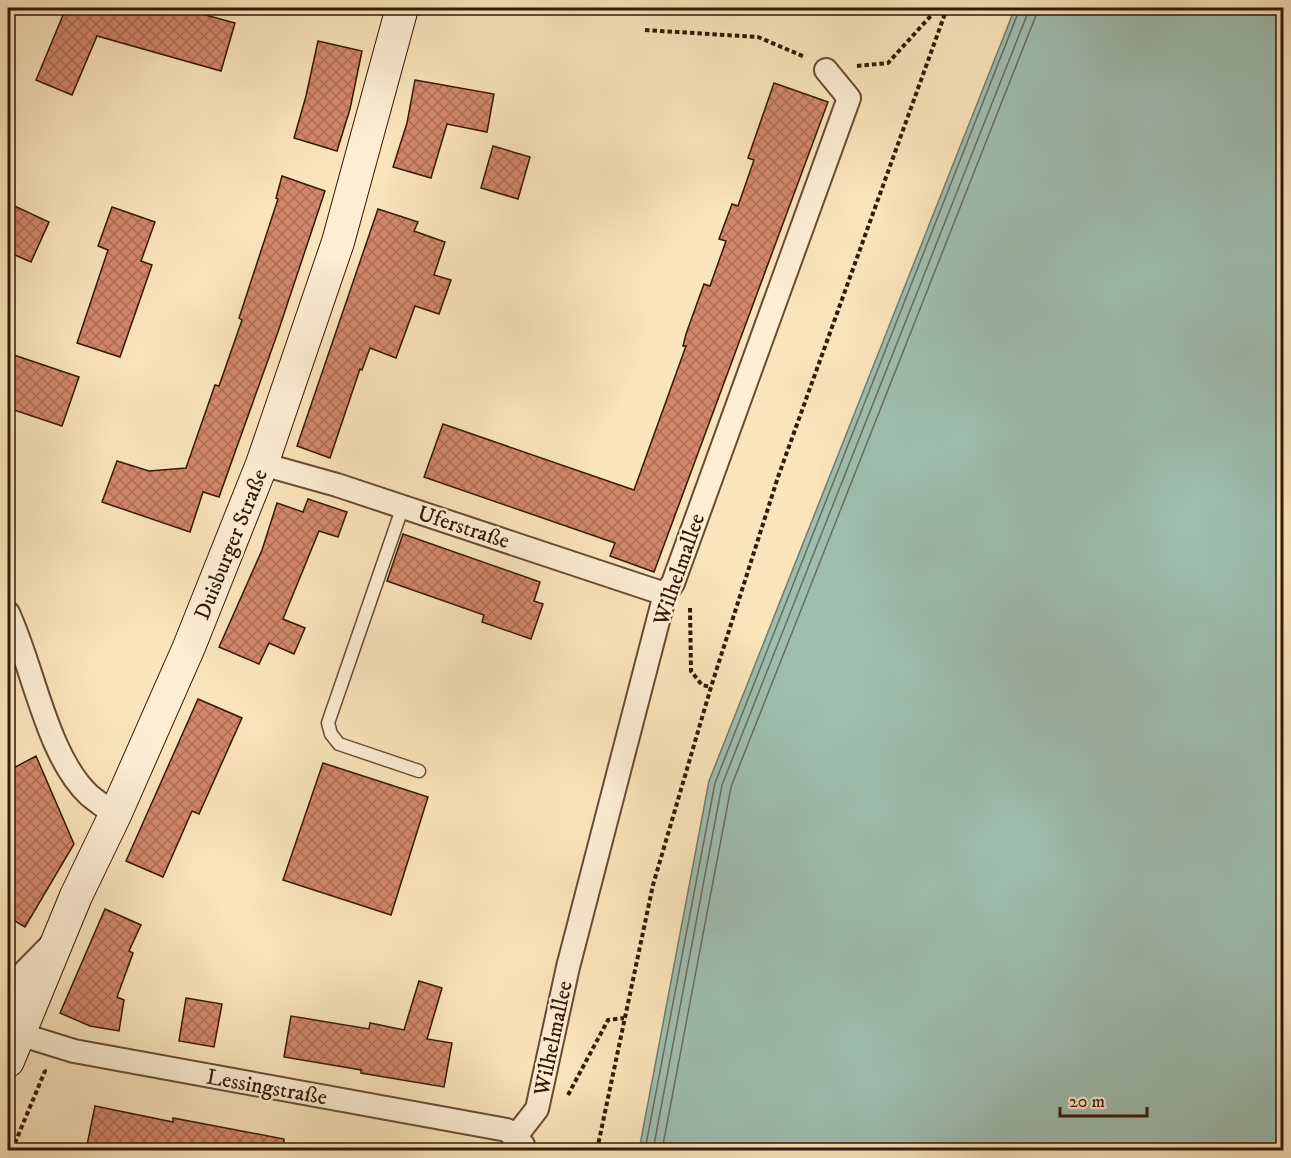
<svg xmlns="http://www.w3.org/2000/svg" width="1291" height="1158" viewBox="0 0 1291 1158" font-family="'IM FELL DW Pica',serif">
<defs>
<pattern id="building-cross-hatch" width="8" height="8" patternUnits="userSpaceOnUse" patternTransform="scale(1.5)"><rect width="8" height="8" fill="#d3876a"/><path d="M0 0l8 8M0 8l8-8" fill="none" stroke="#ac6e55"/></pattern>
</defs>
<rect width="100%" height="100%" fill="#fae4bb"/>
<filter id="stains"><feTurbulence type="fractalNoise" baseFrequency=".00333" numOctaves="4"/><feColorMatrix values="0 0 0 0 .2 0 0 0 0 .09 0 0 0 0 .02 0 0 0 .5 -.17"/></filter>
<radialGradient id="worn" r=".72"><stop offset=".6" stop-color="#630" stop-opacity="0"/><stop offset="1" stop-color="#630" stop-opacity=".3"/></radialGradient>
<!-- water -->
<path fill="#9ebeb1" stroke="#747c6d" stroke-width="1.5" d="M 1015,8 L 1283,8 L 1283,1150 L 639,1150 L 709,781 Z"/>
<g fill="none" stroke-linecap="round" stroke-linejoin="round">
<!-- shore -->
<g stroke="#6a6c5c" stroke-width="1.5">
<path d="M 645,1150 L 715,783 L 1020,8"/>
<path d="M 653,1150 L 722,785 L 1027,15 L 1028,8"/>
<path d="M 662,1150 L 731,787 L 1035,18 L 1037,8"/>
</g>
</g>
<!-- building -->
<g fill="url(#building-cross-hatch)" stroke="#351906" stroke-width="1.5">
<path d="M 66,8 L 180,8 L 235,23 L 221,71 L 97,36 L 72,95 L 36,80 Z"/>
<path d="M 318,41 L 362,51 L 350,109 L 337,151 L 294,138 L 306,96 Z"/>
<path d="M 415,80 L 494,94 L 487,132 L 447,124 L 431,178 L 393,167 L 407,123 Z"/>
<path d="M 774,83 L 828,102 L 654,572 L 610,556 L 615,543 L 424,477 L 443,424 L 634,490 L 686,346 L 683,346 L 686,334 L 704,284 L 710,286 L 726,241 L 719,239 L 732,204 L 738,206 L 754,160 L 748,158 Z"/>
<path d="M 493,146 L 530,157 L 518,199 L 481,188 Z"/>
<path d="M 282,176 L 325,191 L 278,332 L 219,497 L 203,492 L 190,532 L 102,502 L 117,461 L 149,471 L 186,468 L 215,385 L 219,386 L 242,320 L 239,318 L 278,199 L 276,198 Z"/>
<path d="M 8,203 L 49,222 L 31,262 L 8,252 Z"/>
<path d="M 112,207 L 155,222 L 141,261 L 152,265 L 120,357 L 77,343 L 108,250 L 98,246 Z"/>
<path d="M 378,209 L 418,222 L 414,231 L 445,242 L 434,275 L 451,280 L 439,314 L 415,306 L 396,358 L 370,348 L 362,370 L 360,369 L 330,458 L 297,446 Z"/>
<path d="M 8,353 L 79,377 L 62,426 L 8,408 Z"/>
<path d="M 308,499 L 347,512 L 338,537 L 319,531 L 283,619 L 305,628 L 294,654 L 269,643 L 259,664 L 219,647 L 262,550 L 277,503 L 303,512 Z"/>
<path d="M 403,534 L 540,582 L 534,601 L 543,604 L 531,639 L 482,622 L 484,615 L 387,581 Z"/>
<path d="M 198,699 L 242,718 L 199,814 L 192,811 L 163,877 L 126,861 Z"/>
<path d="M 36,756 L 74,844 L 25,927 L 8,917 L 8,771 Z"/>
<path d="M 323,763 L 428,797 L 391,915 L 283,880 Z"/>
<path d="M 105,909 L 141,925 L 129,951 L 133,953 L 117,997 L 124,1000 L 119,1031 L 90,1026 L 60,1013 Z"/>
<path d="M 419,981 L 442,988 L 427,1039 L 452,1043 L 444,1087 L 361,1073 L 361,1070 L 284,1057 L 291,1016 L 369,1029 L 370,1023 L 404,1030 Z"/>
<path d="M 186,998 L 222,1004 L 214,1047 L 179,1041 Z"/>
<path d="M 95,1106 L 173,1122 L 173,1118 L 284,1139 L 283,1150 L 86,1150 Z"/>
</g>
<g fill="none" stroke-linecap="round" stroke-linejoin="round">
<defs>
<path id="service" d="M 403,506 L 328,723 L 331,734 L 339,744 L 419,771"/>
<g id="minor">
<path d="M 262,464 L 337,485 L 665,594"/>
<path d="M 8,613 C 33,666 47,756 89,795 C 97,802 107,808 115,815"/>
<path d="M 19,1034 L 74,1051 L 507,1130 L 523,1145 L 523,1150"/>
<path d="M 516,1136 L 537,1109 L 568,967 L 665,594 L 673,583 L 849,98 L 826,70"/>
</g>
<path id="tertiary" d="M 8,993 L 55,945"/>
<path id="secondary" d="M 8,1061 L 76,896 L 115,815 L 189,647 L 262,464 L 338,242 L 402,8"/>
</defs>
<!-- service casing -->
<use href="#service" stroke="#664c33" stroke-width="15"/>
<!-- minor casing -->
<use href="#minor" stroke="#664c33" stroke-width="26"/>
<!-- tertiary casing -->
<use href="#tertiary" stroke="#664c33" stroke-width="32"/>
<!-- secondary casing -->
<use href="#secondary" stroke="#351906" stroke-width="34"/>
<!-- path -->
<g stroke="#351906" stroke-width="4" stroke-dasharray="4.5 3" stroke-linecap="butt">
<path d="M 645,30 L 758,37 L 805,57"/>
<path d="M 857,66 L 888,63 L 937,9 L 945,12"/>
<path d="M 690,608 L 691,671 L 702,685 L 711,687"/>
<path d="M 568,1095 L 608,1020 L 624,1018"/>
<path d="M 12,1150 L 45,1071 L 43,1068"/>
<path d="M 597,1150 L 653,885 L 711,687 L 778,477 L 947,8"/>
</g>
<!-- service -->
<use href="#service" stroke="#fcedd3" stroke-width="12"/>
<!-- minor -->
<use href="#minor" stroke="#fcedd3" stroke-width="22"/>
<!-- tertiary -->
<use href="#tertiary" stroke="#fcedd3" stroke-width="28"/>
<!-- secondary -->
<use href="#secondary" stroke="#fcedd3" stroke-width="32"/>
</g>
<g text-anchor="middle" stroke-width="5" stroke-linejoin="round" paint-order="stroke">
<!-- street labels -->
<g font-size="22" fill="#351906" stroke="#fcedd3">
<text transform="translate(464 526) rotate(18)" y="8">Uferstraße</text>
<text transform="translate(230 544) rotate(-68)" y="8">Duisburger Straße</text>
<text transform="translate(678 569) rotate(-71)" y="8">Wilhelmallee</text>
<text transform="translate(552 1038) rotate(-78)" y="8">Wilhelmallee</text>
<text transform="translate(267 1086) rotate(10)" y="8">Lessingstraße</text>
</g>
</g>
<!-- margin -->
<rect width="1291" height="1158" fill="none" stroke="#fae4bb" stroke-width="30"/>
<rect x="9" y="9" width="1273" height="1140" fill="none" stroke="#351906" stroke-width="3"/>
<rect x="15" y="15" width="1261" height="1128" fill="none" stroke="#351906" stroke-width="1.5"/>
<!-- scale -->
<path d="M1060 1107v9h87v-9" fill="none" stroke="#351906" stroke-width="3"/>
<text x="1069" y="1107" font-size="18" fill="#351906" stroke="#fcedd3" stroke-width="4.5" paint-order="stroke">20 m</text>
<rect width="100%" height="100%" filter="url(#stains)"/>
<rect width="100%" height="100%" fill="url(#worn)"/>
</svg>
